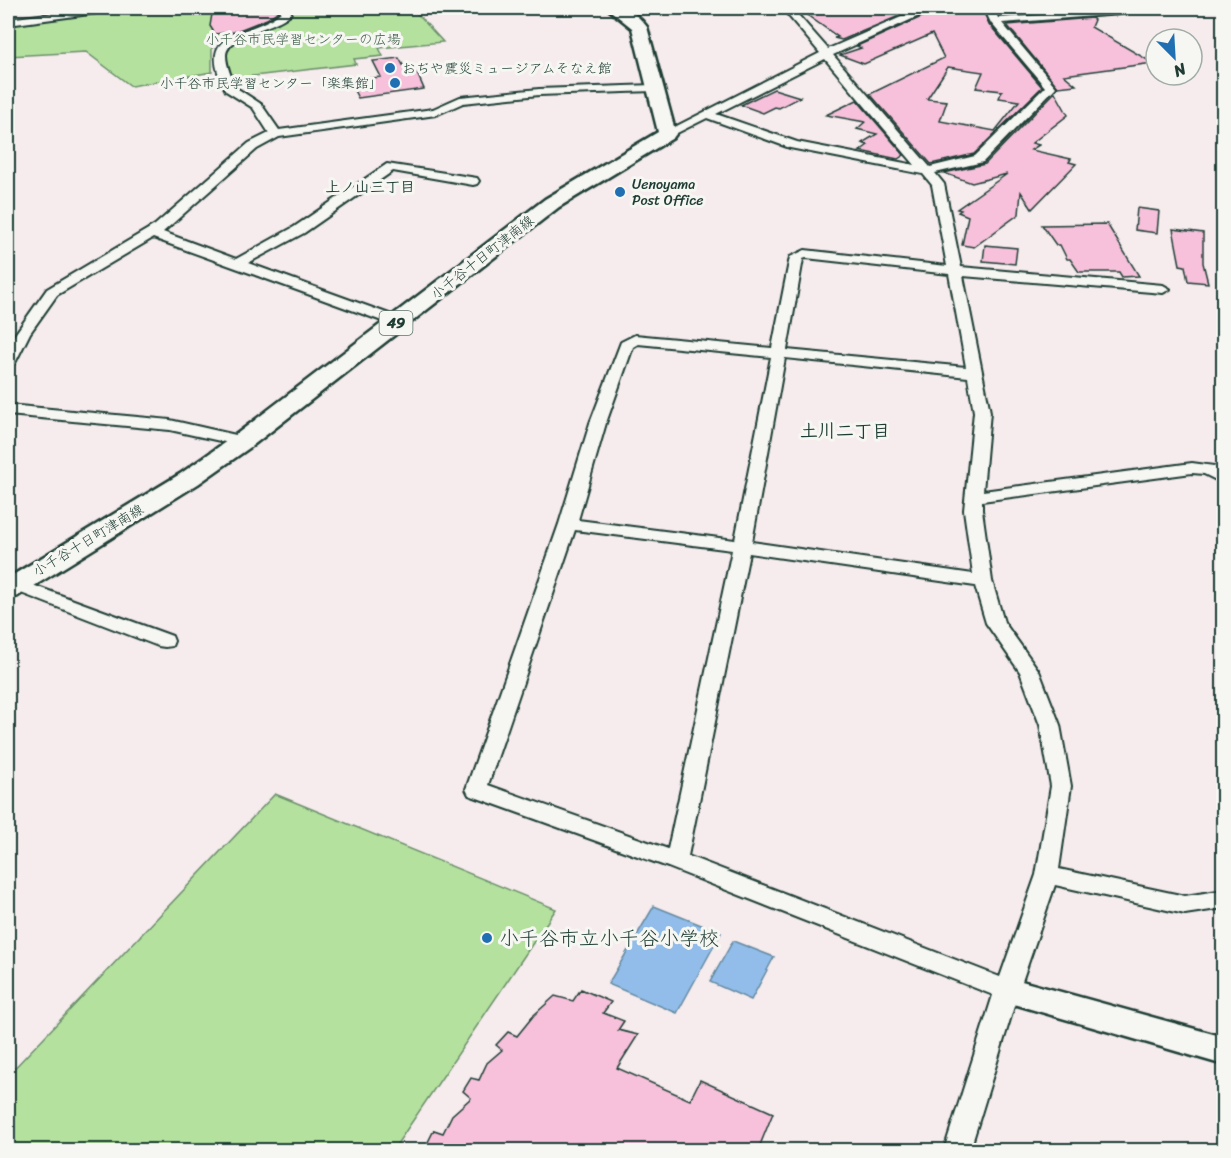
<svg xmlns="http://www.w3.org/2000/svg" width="1231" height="1158" viewBox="0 0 1231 1158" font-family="Sriracha,'Klee One',sans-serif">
<rect width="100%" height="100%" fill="#f6ebed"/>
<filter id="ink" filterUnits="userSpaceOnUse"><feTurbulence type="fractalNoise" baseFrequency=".0167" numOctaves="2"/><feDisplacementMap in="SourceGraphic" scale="12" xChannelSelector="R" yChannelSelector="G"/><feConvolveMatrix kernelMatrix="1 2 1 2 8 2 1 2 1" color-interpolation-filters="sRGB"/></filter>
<g filter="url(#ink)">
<!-- green -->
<g fill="#b5e19f" stroke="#6a8f6a" stroke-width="1.5">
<path d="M 111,8 L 267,8 L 267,11 L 228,30 L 212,42 L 212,72 L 131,86 L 86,52 L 8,56 L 8,23 Z"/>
<path d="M 285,8 L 412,8 L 443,42 L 379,48 L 383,56 L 354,59 L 356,64 L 227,79 L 224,45 L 285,13 Z"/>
<path d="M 275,794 L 556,909 L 393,1150 L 8,1150 L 8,1075 Z"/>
</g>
<!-- water -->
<g fill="#92bdea" stroke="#648aa1" stroke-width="1.5">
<path d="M 654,906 L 721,933 L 677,1013 L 608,984 Z"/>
<path d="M 733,941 L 774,957 L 751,1000 L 710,982 Z"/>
</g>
<!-- building -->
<g fill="#f7c1db" stroke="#1f3d34" stroke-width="1.5" fill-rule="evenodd">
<path d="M 217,8 L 278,8 L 278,11 L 267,19 L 234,32 L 215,34 L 210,26 L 212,14 Z"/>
<path d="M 797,8 L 918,8 L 842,40 L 834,38 L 838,37 Z"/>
<path d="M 936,8 L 966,8 L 967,12 L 983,11 L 989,24 L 1042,87 L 974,154 L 931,164 L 870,94 L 944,58 L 932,34 L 864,64 L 840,55 L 861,48 L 857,46 L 933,12 ZM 948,67 L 983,72 L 976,88 L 1002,91 L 999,98 L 1019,101 L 995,131 L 940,121 L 947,101 L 927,99 Z"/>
<path d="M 1092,18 L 1094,20 L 1091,27 L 1153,63 L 1064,75 L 1076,85 L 1058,87 L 1007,25 Z"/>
<path d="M 399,58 L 408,74 L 417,73 L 424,89 L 358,98 L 349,81 L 381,77 L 373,61 Z"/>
<path d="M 774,89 L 800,97 L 779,108 L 775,107 L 763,113 L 741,105 Z"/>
<path d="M 1055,92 L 1068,115 L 1032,143 L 1039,145 L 1031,150 L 1071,159 L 1069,162 L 1076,164 L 1032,209 L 1021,192 L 1019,214 L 974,247 L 962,245 L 968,216 L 958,212 L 961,210 L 957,209 L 1007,174 L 972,183 L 944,173 L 985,164 Z"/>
<path d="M 857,100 L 904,155 L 898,159 L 860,151 L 868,145 L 862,143 L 877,134 L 857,129 L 865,122 L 826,115 Z"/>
<path d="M 1137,208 L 1159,211 L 1157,233 L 1135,230 Z"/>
<path d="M 1107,224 L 1139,276 L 1122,277 L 1119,272 L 1079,272 L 1070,259 L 1067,259 L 1060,245 L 1056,245 L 1042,225 Z"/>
<path d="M 1173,229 L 1203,233 L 1203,263 L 1208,283 L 1188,281 L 1185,266 L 1180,265 Z"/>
<path d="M 985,245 L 1017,248 L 1015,264 L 983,261 Z"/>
<path d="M 581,989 L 611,1002 L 603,1013 L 624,1021 L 618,1030 L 638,1035 L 617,1068 L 690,1100 L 700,1080 L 773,1113 L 758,1150 L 424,1150 L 434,1130 L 443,1133 L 452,1115 L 471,1098 L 463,1091 L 471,1078 L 479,1080 L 487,1063 L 502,1050 L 496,1045 L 508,1032 L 517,1036 L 534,1015 L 555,996 L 573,1001 Z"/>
</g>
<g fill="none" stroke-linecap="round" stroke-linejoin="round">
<defs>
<g id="minor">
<path d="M 94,8 L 117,8 L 112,11 L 8,25 L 8,19 Z"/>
<path d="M 280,8 L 290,8 L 291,13 C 278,28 227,34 226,55 C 226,66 232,78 235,87 L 261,104 L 279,130 L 433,109 L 460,97 L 539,89 L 653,85 L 658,88 L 653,91 L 539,95 L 463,103 L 436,115 L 279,137 L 257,149 L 163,232 L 236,259 L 294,227 L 387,164 L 477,178 L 479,181 L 477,184 L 473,185 L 393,171 L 304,233 L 248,263 L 403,319 L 405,322 L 403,325 L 393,325 L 153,238 L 57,295 L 30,333 L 15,363 L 8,367 L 8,349 L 16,333 L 47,289 L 155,225 L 249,143 L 269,133 L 253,108 L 226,91 C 192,26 250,39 281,12 Z"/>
<path d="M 782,8 L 792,8 L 828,49 L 922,8 L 934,8 L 932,10 L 833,55 L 930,167 L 975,156 L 1045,87 L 991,23 L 984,8 L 994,8 L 998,18 L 1124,9 L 1124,13 L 1121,14 L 1002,23 L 1056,87 L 983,162 L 935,173 L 944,184 L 961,267 L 1163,285 L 1170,289 L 1163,293 L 963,276 L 990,412 L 983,491 L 1192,463 L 1214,466 L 1224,472 L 1224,484 L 1204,474 L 1192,473 L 982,501 L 982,510 L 992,581 L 1004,622 L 1039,671 L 1060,725 L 1071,786 L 1059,869 L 1185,896 L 1224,890 L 1224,908 L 1185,914 L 1055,885 L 1019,990 L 970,1150 L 944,1150 L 993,995 L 668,867 L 469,795 L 466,789 L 559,524 L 590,423 L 621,342 L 635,335 L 772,348 L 790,257 L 805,250 L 947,266 L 932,185 L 923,174 L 790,148 L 707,118 L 671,136 L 663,136 L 661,134 L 820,53 ZM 825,59 L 915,165 L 797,142 L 716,114 ZM 806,258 L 949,274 L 966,367 L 787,350 L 803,259 ZM 638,344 L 771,357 L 735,540 L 578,520 L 606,423 L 633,347 ZM 785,358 L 968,377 L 974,412 L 964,510 L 973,574 L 752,542 ZM 575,530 L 732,550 L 668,849 L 488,785 ZM 749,553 L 975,586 L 986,623 L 1020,672 L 1040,725 L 1051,786 L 1036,875 L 1000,977 L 688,856 Z"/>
<path d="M 8,405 L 170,420 L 249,438 L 251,441 L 243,446 L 170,430 L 8,415 Z"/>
<path d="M 8,576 L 172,636 L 174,641 L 172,646 L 165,647 L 158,646 L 8,588 Z"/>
</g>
<path id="tertiary" d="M 1007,977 L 1224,1037 L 1224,1065 L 996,999 L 992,990 L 996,981 Z"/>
<path id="primary" d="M 607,8 C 625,6 636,12 647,27 L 676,134 L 673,138 L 559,207 L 252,446 L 198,484 L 18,596 L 8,599 L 8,578 L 180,474 L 234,436 L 545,199 L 658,132 L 632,28 Z"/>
</defs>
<!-- minor casing -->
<use href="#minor" stroke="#1f3d34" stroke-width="4"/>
<!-- tertiary casing -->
<use href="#tertiary" stroke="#1f3d34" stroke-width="5"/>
<!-- primary casing -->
<use href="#primary" stroke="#1f3d34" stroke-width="5"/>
<!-- minor -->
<use href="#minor" fill="#f6f6f2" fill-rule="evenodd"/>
<!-- tertiary -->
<use href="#tertiary" fill="#f6f6f2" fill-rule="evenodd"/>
<!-- primary -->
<use href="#primary" fill="#f6f6f2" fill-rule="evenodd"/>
</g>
</g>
<!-- markers -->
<g fill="#1f6fb2" stroke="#f6f6f2" stroke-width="2">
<circle cx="390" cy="68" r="6"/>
<circle cx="395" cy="83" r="6"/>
<circle cx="620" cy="192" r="6"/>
<circle cx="487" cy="938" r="6"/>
</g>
<g text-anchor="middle" stroke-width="6" stroke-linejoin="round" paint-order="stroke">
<!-- far-park labels -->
<g font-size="14" fill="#3d5e49" stroke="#f6f6f2">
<text x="303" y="44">小千谷市民学習センターの広場</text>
</g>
<!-- far-poi labels -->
<g font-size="14" fill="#1f3d34" stroke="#f6f6f2" text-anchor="start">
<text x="402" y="73">おぢや震災ミュージアムそなえ館</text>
<text x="383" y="88" text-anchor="end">小千谷市民学習センター「楽集館」</text>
<text x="632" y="189">Uenoyama<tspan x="632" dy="16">Post Office</tspan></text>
</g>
<!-- far-street labels -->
<g font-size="14" fill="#1f3d34" stroke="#f6f6f2">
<text transform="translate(482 257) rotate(-38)" y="5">小千谷十日町津南線</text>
<text transform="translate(88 540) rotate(-31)" y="5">小千谷十日町津南線</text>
</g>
<!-- far-neighbourhood labels -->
<g font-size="15" font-weight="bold" fill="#1f3d34" stroke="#f6f6f2">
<text x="370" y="192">上ノ山三丁目</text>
</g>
<!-- shield labels -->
<rect fill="#f6f6f2" stroke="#60746d" stroke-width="1.5" x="379.5" y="311" width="33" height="24" rx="4.5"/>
<g font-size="15" font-weight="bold" fill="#1f3d34">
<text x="396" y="328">49</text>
</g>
<!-- neighbourhood labels -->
<g font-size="18" font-weight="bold" fill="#1f3d34" stroke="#f6f6f2">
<text x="845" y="437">土川二丁目</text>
</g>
<!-- near-poi labels -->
<g font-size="20" fill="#1f3d34" stroke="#f6f6f2" text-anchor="start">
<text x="499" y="945">小千谷市立小千谷小学校</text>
</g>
</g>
<!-- margin -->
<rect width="1231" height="1158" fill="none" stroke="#f6f6f2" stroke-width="30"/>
<rect x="15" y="15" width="1201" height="1128" fill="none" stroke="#1f3d34" stroke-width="2" filter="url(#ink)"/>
<!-- north arrow -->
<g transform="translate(1174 57) rotate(156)"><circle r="28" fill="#f6f6f2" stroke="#a0aca6" stroke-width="1.5"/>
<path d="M0-4.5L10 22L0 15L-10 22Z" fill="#1f6fb2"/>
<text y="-9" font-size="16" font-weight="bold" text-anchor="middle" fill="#1f3d34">N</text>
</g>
</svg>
